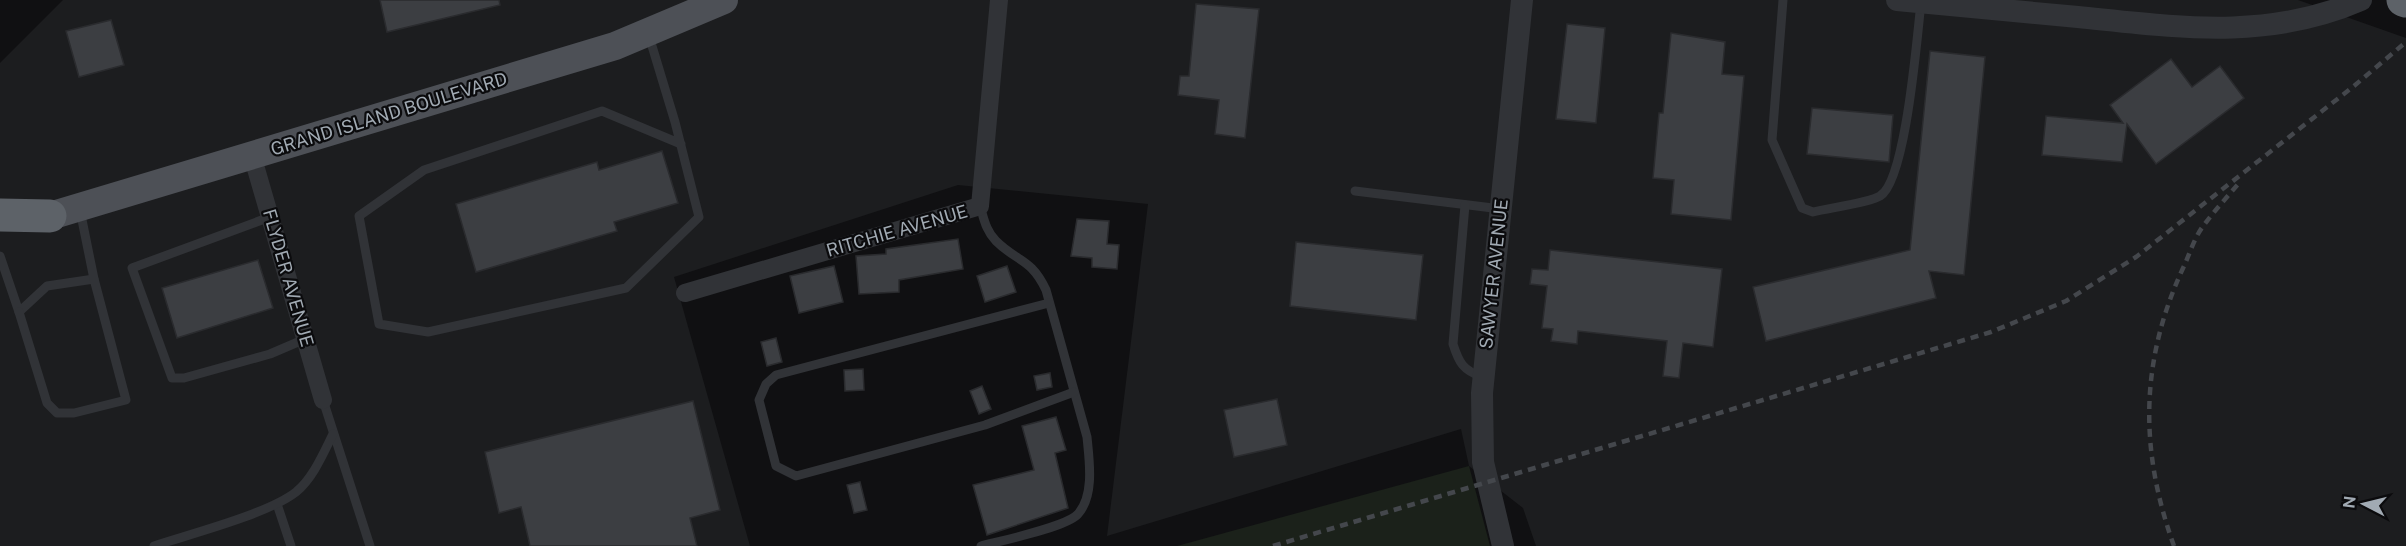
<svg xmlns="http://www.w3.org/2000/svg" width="2406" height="546" viewBox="0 0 2406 546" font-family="'Public Sans',sans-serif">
<rect width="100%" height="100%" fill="#101012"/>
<!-- built -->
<path fill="#1c1d1f" d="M 63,0 L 2298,0 L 2406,38 L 2406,546 L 1536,546 L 1523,508 L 1469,466 L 1461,429 L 1107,536 L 1148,204 L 958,185 L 674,277 L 750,546 L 0,546 L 0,63 Z"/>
<!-- green -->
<path fill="#1b211a" d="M 1469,466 L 1490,546 L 1177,546 Z"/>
<!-- building -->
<g fill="#3c3e42" stroke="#2a2b2e" stroke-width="1.5">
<path d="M 380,0 L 499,0 L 500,5 L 387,32 Z"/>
<path d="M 1196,4 L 1259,9 L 1245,138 L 1215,134 L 1219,100 L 1178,95 L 1180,76 L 1189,76 Z"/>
<path d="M 111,20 L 124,65 L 79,77 L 66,31 Z"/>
<path d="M 1567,24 L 1605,28 L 1596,123 L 1556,119 Z"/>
<path d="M 1671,33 L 1725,42 L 1722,74 L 1744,76 L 1731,220 L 1671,214 L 1674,180 L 1653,178 L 1659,113 L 1663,113 Z"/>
<path d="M 1930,51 L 1985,57 L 1964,275 L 1929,271 L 1936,298 L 1766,341 L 1753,287 L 1910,250 Z"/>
<path d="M 2171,59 L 2192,87 L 2220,66 L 2244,98 L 2156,164 L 2127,124 L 2122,162 L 2042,155 L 2046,116 L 2123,123 L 2110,105 Z"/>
<path d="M 1812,108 L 1893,115 L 1889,162 L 1807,154 Z"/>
<path d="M 662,151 L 678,203 L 614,222 L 617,231 L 476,272 L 456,204 L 597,162 L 599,170 Z"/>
<path d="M 1077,219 L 1109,221 L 1107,244 L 1119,245 L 1117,269 L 1092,267 L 1092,258 L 1071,256 Z"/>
<path d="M 958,239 L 963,269 L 899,280 L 899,292 L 859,294 L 856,256 L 886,254 L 886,249 Z"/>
<path d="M 1296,242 L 1423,255 L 1416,320 L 1290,306 Z"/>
<path d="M 1550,250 L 1722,269 L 1713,347 L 1683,343 L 1679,378 L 1663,376 L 1667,341 L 1578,331 L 1577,344 L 1551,341 L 1553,329 L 1542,328 L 1547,286 L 1530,284 L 1532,269 L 1548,270 Z"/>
<path d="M 258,260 L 273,308 L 177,338 L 162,288 Z"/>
<path d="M 834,266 L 843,302 L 799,313 L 790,276 Z"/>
<path d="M 1007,266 L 1016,292 L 985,302 L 977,276 Z"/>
<path d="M 776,338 L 782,362 L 767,366 L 761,342 Z"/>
<path d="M 863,369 L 864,390 L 845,391 L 844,370 Z"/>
<path d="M 1050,373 L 1052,387 L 1037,390 L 1034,376 Z"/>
<path d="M 982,386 L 991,409 L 979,414 L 970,391 Z"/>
<path d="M 1277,399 L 1287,445 L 1234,457 L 1224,410 Z"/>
<path d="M 693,401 L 720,510 L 690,518 L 697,546 L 530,546 L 521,507 L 499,513 L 485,452 Z"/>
<path d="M 1056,417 L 1066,450 L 1055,453 L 1068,508 L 987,535 L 973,485 L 1034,470 L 1022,426 Z"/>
<path d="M 860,482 L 867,510 L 854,513 L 847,485 Z"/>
</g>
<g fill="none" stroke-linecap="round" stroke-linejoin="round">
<!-- service -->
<g stroke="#313337" stroke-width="9">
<path d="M 1783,0 L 1772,140 L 1802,208 L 1813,212 C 1828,208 1869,203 1880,196 C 1906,181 1917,36 1921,3"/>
<path d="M 649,36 L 675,122 L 699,217 L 626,288 L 428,332 L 379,324 L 359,216 L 424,170 L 602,111 L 681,144"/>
<path d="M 1355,191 L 1501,209"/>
<path d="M 1465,205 L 1453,344 C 1459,363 1463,370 1482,377"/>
<path d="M 980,206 C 984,219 986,231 996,241 C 1017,262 1031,258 1046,290 L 1087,437 C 1089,459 1095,495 1078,514 C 1067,527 1000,541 981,546"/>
<path d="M 270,217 L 132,268 L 172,378 L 184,378 L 270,354 L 305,339"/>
<path d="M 0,256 L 19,312 L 47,286 L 94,279"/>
<path d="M 1049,303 L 776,375 L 766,384 L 759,400 L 776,466 L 796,476 L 985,425 L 1074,392"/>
<path d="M 19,312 L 47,403 L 57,413 L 74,413 L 126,400 L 94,279 L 80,210"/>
<path d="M 323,400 L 370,546"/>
<path d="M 277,504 L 291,546"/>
<path d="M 154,546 C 190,534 268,514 296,492 C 313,478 323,454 333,434"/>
</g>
<!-- minor -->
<g stroke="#313337" stroke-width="18">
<path d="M 252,155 L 323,400"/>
<path d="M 685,293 L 980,206 L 999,0"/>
</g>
<!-- tertiary -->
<g stroke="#313337" stroke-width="22">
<path d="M 1897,0 C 1957,6 2018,11 2078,17 C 2177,27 2267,41 2361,0"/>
<path d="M 1503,546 L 1483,462 L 1482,393 L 1522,0"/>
</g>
<!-- primary -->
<path stroke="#4d5056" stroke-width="28" d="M 50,216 L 615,46 L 724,0"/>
<!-- motorway -->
<g stroke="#5d6268" stroke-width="33">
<path d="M 2403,0 L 2406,1"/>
<path d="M 0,215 L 50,216"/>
</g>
<!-- rail -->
<g stroke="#44474c" stroke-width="4.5" stroke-dasharray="8 6" stroke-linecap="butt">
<path d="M 1273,546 L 1991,332 L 2066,301 L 2136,257 L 2354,86 L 2406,42"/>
<path d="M 2174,546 C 2139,449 2140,360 2184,266 C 2190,253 2195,236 2204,225 C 2215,210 2228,196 2240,182"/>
</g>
</g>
<g text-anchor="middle" stroke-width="4.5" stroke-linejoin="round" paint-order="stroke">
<!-- street labels -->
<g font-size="18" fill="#a1aab3" stroke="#0b0b0d">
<text transform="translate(389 114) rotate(-17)" y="6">GRAND ISLAND BOULEVARD</text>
<text transform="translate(897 231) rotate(-16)" y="6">RITCHIE AVENUE</text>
<text transform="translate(1494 274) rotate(-84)" y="6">SAWYER AVENUE</text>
<text transform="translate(288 278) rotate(74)" y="6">FLYDER AVENUE</text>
</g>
</g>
<!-- north arrow -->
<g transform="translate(2364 504) rotate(277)" stroke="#0b0b0d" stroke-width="4.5" paint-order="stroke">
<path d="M0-4.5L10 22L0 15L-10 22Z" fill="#a1aab3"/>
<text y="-9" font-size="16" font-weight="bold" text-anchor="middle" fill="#a1aab3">N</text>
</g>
</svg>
